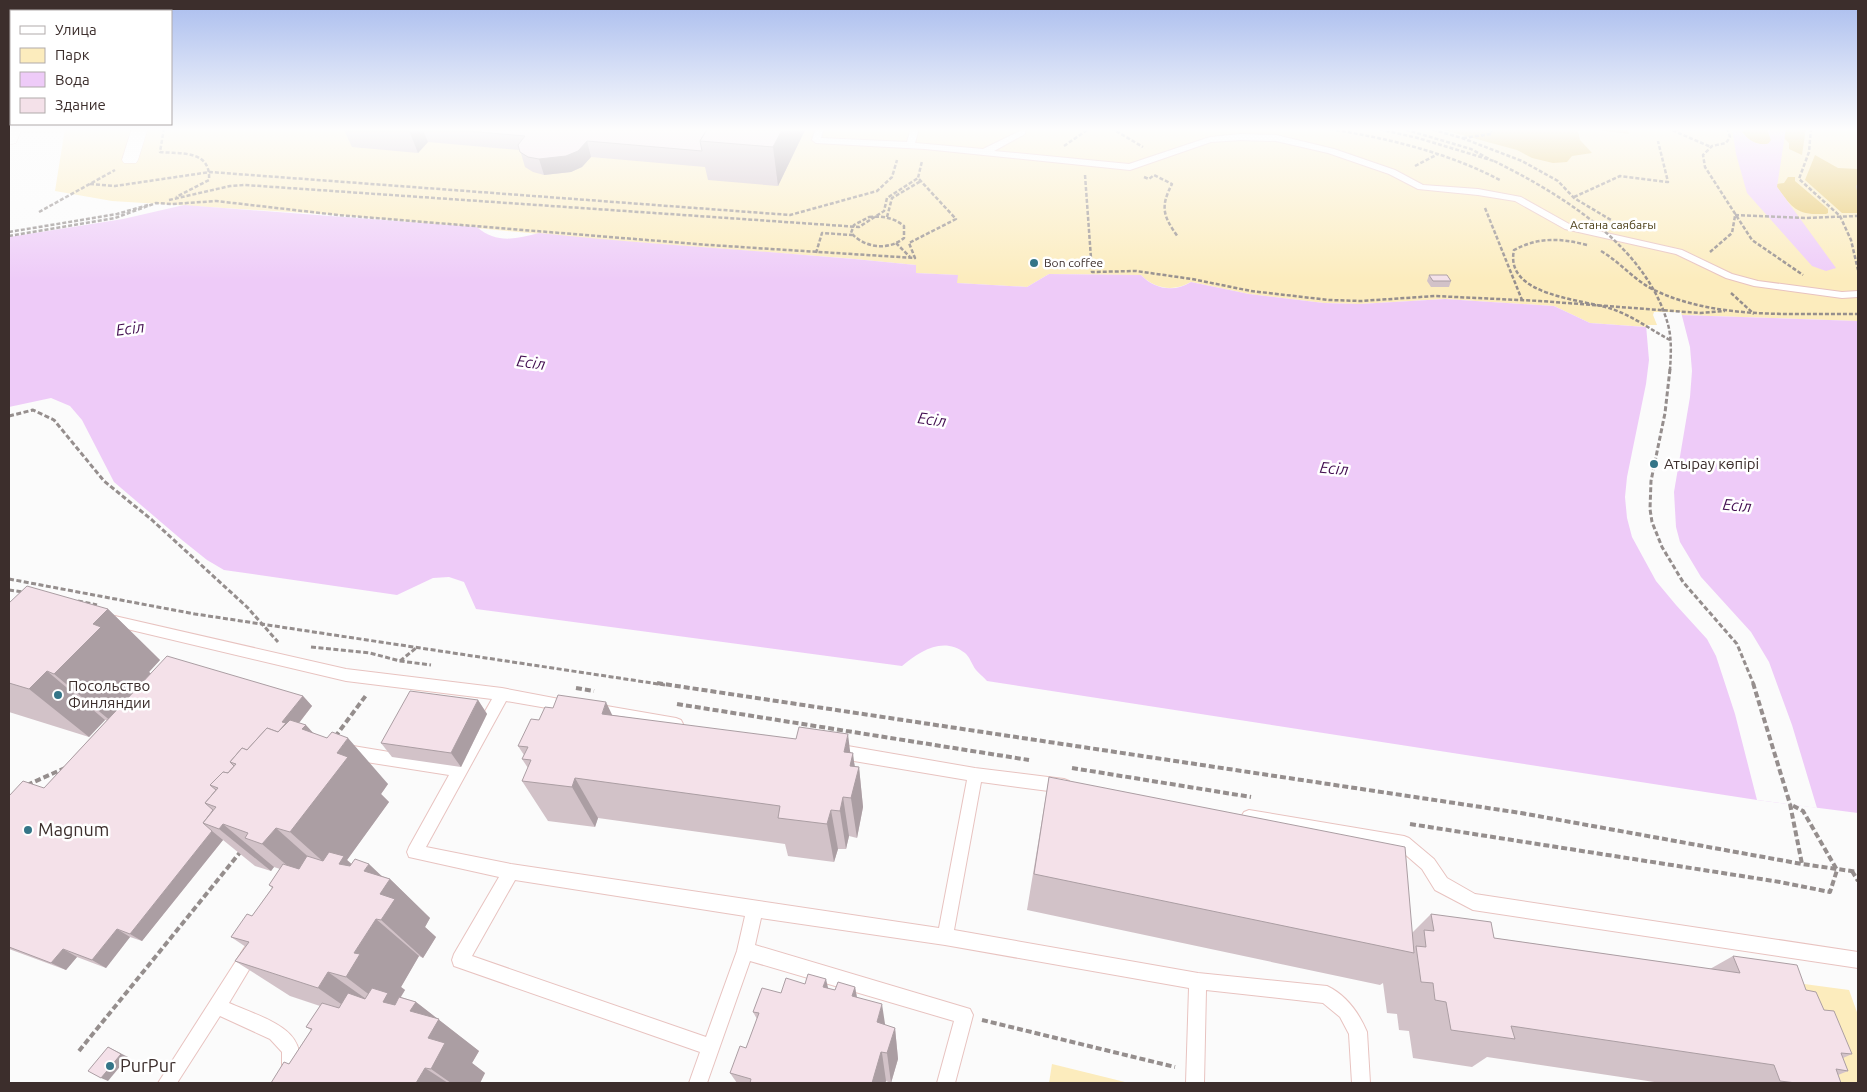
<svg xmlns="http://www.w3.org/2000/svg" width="1867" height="1092" viewBox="0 0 1867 1092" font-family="Ubuntu,sans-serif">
<rect width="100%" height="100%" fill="#fbfbfb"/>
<!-- green -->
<g fill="#fcecbd">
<path d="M 65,128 L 1858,128 L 1858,321 L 1681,315 L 1661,328 L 1590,323 L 1554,306 L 1445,299 L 1359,304 L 1324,303 L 1249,294 L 1191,282 C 1174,292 1154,289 1141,275 L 1049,274 L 1027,287 L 957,283 L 957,275 L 916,273 L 916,265 L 844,258 L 593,239 L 338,215 L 112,201 L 55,191 Z"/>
<path d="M 1766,979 L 1849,990 L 1858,1015 L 1858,1083 L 1799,1083 Z"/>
<path d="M 1052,1064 L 1129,1083 L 1049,1083 Z"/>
</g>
<!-- forest -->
<g fill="#e8c86c">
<path d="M 1436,128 L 1627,128 L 1629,134 L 1589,129 L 1578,131 L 1580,140 L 1592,153 L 1572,156 L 1567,162 L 1553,163 L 1532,158 L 1517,150 Z"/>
<path d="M 1746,128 L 1767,128 L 1771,140 L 1770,143 C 1758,147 1749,141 1742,132 Z"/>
<path d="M 1786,128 L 1806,128 L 1802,155 L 1789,149 L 1789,143 L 1784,138 Z"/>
<path d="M 1815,155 L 1838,168 L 1858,169 L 1858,213 L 1842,213 L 1805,180 Z"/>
<path d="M 1788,177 L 1795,177 L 1795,181 L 1828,209 L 1828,213 L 1826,214 C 1797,215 1793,209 1777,187 L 1777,184 L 1784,183 Z"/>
</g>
<!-- water -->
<g fill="#eecbf8">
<path d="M 1732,128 L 1746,128 L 1742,132 C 1749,141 1756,145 1768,144 L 1771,140 L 1767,128 L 1786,128 L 1777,187 L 1836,268 L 1826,271 L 1812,266 L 1747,193 L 1736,154 Z"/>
<path d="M 184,205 L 477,227 C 496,244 517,239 539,233 C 664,246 791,252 916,265 L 916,273 L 958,275 L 957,283 L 1027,287 L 1049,274 L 1141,275 C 1154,289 1174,293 1191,282 L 1249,294 L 1324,303 L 1359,304 L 1445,299 L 1554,306 L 1590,323 L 1660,328 L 1681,315 L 1858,321 L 1858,813 L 1757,800 L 987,681 C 984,677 979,674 976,670 C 972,665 970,657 965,653 C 943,636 920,651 902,666 L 476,609 L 464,582 L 449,577 L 433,578 L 397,595 L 224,570 L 207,560 L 182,540 L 114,482 L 82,420 L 70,406 L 51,398 L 9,407 L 9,237 L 123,219 Z"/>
</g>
<!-- pier -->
<path fill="#fbfbfb" d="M 1654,312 L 1681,312 L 1690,347 L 1692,371 L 1690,397 L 1674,492 L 1676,527 L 1680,542 L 1701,577 L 1751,632 L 1769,662 L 1792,725 L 1817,808 L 1757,800 L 1735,714 L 1716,656 L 1707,639 L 1676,605 L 1656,581 L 1632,537 L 1627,518 L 1625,497 L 1627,477 L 1646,384 L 1649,360 L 1646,325 L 1657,325 L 1653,315 Z"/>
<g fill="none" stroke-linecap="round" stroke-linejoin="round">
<defs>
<g id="service">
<path d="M 816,128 L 824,128 L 821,138 L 907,142 L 911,128 L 919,128 L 915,143 L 983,149 L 1022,130 L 1025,130 L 1025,134 L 994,151 L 1129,164 L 1210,137 L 1241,134 L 1276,135 L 1334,149 L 1395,170 L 1423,185 L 1478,189 L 1521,197 L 1571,225 L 1682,250 L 1732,274 L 1758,281 L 1842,292 L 1858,291 L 1858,297 L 1842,298 L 1754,286 L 1726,278 L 1676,254 L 1565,229 L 1515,201 L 1478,195 L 1418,189 L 1389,174 L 1328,153 L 1276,141 L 1241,140 L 1211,142 L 1130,170 L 925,149 L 816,143 L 812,140 Z"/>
<path d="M 106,614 L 346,669 L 502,688 L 575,702 L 577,706 L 575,710 L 570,712 L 506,701 L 426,847 L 511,864 L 939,928 L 967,780 L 836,758 L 831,756 L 829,751 L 831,746 L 836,744 L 975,768 L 1064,779 L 1069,781 L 1071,786 L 1069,791 L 1064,793 L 981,782 L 954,930 L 1198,973 L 1327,986 C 1346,995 1359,1013 1367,1032 L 1370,1083 L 1352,1083 L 1349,1034 L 1340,1017 L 1323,1003 L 1206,990 L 1204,1083 L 1186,1083 L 1189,988 L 945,945 L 761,918 L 755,945 L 970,1009 L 973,1015 L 955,1083 L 937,1083 L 954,1021 L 750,961 L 707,1083 L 689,1083 L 700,1052 L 454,966 L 452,960 L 454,954 L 499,877 L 409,857 L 407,852 L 409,847 L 449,775 L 347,759 L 342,757 L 340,752 L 342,747 L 347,745 L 456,763 L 492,699 L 346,681 L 106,624 L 101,623 L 99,619 L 101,615 ZM 515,880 L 745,916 L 737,951 L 706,1037 L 472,956 Z"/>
<path d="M 595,704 L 676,718 L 681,720 L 683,724 L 681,728 L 676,730 L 595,716 L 590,714 L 588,710 L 590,706 Z"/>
<path d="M 1249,810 L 1404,836 L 1409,838 L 1434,859 L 1447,878 L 1475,894 L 1858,952 L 1858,968 L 1473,910 L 1435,890 L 1422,869 L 1400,850 L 1249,824 L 1244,822 L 1241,817 L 1244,812 Z"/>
<path d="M 251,945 L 257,947 L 259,953 L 229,1003 C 267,1020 318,1030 293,1083 L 275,1083 L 282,1067 L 282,1052 L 270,1039 L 220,1016 L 177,1083 L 158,1083 L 245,947 Z"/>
</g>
<path id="minor" d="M 132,128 L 148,128 L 138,160 L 136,163 L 124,163 L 122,160 Z"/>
<path id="secondary" d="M 9,128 L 22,128 L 16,143 L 9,145 Z"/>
</defs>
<!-- service casing -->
<use href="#service" stroke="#e8c3c0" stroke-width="2"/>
<!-- minor casing -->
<use href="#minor" stroke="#e8c3c0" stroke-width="1"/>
<!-- secondary casing -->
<use href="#secondary" stroke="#e8c3c0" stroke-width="1"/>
<!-- path-far2 -->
<g stroke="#958e8d" stroke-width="2.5" stroke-dasharray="4 2" stroke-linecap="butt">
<path d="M 164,128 L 160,152 C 182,154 211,150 209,180 L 176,197"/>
<path d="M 1111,128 L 1143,147"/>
<path d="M 1324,128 C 1386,138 1444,151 1500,180"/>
<path d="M 1374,128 L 1418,138 L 1494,161"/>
<path d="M 1400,128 L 1471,149 L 1489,159"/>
<path d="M 1427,128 L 1462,138 L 1522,161 L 1558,181 L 1574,198 L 1611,220"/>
<path d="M 1667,128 L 1711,147"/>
<path d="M 1727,128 L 1730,137 L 1726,143 L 1712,146 L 1703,155 L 1705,167 L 1752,240 L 1803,275"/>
<path d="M 1811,128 L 1809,152 L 1799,179 L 1840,216 L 1851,240 L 1858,270"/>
<path d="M 1675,130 L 1708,128"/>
<path d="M 1463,138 L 1491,134 L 1491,128"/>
<path d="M 1064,146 L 1090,128"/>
<path d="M 1415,166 L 1438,154"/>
<path d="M 1085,175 L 1092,272 L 1136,271 L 1192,279 L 1251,291 L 1329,300 L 1361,301 L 1435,296 L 1540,301 L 1700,313 L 1725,311"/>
<path d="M 1144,177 L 1149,179 L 1154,175 L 1172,184 C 1160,207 1163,216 1178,237"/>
<path d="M 90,184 L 115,186 L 210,172 L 790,215 L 877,191 L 892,177 L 897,160"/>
<path d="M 1574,197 L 1620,176 L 1668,182 L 1658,141"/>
<path d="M 169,200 L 230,186 L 245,185 L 859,227 L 884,211 L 887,198 L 918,178"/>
<path d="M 1485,208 L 1522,300"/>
<path d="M 39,212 L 115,170"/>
<path d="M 1735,215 L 1805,218 L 1858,216"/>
<path d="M 869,217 C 882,216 893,217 904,226 L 904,238 C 888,251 865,248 851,233 L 854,225 Z"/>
<path d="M 887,217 L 892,198 L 921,181"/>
<path d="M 9,232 L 117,214 L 148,205"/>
<path d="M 9,236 L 115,218 L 156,203 L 172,204 L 216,201 L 338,215 L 709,245 L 915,258 L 909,243 L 956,219 L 918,178 L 922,161"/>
<path d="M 896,243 L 910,257"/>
<path d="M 1601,251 C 1620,262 1634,280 1654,290 C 1718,320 1789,313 1858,314"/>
<path d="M 1710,252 L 1732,233 L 1735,216"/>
<path d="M 816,253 L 822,233 L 852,235"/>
<path d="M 1731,293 L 1754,314"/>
</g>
<!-- path-far1 -->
<g stroke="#958e8d" stroke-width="3" stroke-dasharray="5 2.5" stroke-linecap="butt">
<path d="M 9,416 L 33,410 L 54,420 L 104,481 L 152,520 L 247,607 L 278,642"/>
<path d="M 9,579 L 195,614 L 665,685"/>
<path d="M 9,590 L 23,592"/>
<path d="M 78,601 L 97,605"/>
<path d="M 311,647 L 370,653 L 400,661 L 431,665"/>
<path d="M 400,661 L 416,648"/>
</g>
<!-- path -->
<g stroke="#958e8d" stroke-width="4" stroke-dasharray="6 3" stroke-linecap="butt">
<path d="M 657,683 L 1521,813 L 1802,864 L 1858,872"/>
<path d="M 576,688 L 594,691"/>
<path d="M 677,704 L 1029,760"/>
<path d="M 335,737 L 367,694"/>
<path d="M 1072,768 L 1251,797"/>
<path d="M 27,785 L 65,768"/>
<path d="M 1790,804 L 1802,864"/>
<path d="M 1410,824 L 1780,882 L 1830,892 L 1837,870 L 1803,811 L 1790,804"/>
<path d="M 1852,871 L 1858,881"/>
<path d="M 982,1020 L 1175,1067"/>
<path d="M 79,1051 L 242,850"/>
</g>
<!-- service -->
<use href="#service" fill="#fff" fill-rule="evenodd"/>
<!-- minor -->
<use href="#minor" fill="#fff" fill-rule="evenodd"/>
<!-- secondary -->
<use href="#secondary" fill="#fff" fill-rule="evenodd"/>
<!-- path-bridge-far2 -->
<g stroke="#958e8d" stroke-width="2.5" stroke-dasharray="4 2" stroke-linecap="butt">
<path d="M 1494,161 C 1561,194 1644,245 1667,321 C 1672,336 1671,354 1670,370"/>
<path d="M 1587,245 C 1561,238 1538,237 1514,250 C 1504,296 1582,299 1612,309 C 1633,316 1651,330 1670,340"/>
</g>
<!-- path-bridge-far1 -->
<path stroke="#958e8d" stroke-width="3" stroke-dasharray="5 2.5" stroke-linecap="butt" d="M 1670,369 L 1665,413 L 1651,481 L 1650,509 L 1652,522 L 1662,547 L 1683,582 L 1737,644 L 1754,685"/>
<!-- path-bridge -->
<path stroke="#958e8d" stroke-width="4" stroke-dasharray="6 3" stroke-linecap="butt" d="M 1753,683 L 1790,804"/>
</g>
<!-- wall -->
<g fill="#d2c2c8">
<path d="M 343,128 L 806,128 L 778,186 L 708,180 L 705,167 L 591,157 L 582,167 L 571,172 L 544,175 L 533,172 L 525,167 L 520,150 L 428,142 L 418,153 L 352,147 Z"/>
<path d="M 1858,183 L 1858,191 L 1857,191 L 1856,186 Z"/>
<path d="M 1429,275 L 1451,281 L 1449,287 L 1431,287 L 1427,281 Z"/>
<path d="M 9,603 L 108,609 L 160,660 L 149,672 L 151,674 L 303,696 L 312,706 L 299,723 L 388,784 L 381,794 L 389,802 L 347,860 L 352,864 L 382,876 L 390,879 L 430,918 L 425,927 L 436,937 L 423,958 L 419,956 L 401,987 L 405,990 L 401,997 L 416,1002 L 479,1051 L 472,1063 L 485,1073 L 480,1083 L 271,1083 L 289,1064 L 311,1030 L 306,1027 L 320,1006 L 290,996 L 235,961 L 246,947 L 231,937 L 252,916 L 272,888 L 269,885 L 280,869 L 274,867 L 271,871 L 255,866 L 223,840 L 142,941 L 130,937 L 106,968 L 77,957 L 66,970 L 9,949 L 9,796 L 44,788 L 107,720 L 105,720 L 89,737 L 9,712 Z"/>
<path d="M 478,700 L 487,714 L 461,767 L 392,757 L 381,743 Z"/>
<path d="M 613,715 L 851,752 L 855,766 L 859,767 L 863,807 L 857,838 L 849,836 L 846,849 L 838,849 L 834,862 L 788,856 L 785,844 L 598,818 L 595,827 L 548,821 L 522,781 L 528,768 L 522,759 L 524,755 L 518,746 L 539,720 Z"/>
<path d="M 1049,777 L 1412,933 L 1431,914 L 1494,938 L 1710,969 L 1733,956 L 1806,990 L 1824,1010 L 1852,1054 L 1843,1058 L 1848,1071 L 1838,1075 L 1841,1083 L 1661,1083 L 1487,1057 L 1472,1067 L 1413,1058 L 1409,1031 L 1399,1030 L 1397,1014 L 1387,1013 L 1383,983 L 1380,985 L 1027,910 Z"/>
<path d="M 805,984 L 835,990 L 855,987 L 857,997 L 885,1025 L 895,1028 L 898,1059 L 891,1083 L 886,1081 L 885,1083 L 737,1083 L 730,1073 L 746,1048 L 757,1019 L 753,1012 L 781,993 Z"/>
</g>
<!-- shaded-wall -->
<g fill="#ab9ea3">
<path d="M 408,128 L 422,128 L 428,142 L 418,153 Z"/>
<path d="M 783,128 L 806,128 L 778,186 L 773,147 Z"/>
<path d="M 587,141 L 591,157 L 582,167 L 571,172 L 544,175 L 539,159 Z"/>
<path d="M 108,609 L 160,660 L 149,672 L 154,676 L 112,722 L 54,674 L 93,624 Z"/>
<path d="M 47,671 L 105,720 L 89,737 L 29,689 Z"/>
<path d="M 303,696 L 312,706 L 295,728 L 282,722 Z"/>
<path d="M 478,700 L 487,714 L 461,767 L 451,753 Z"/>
<path d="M 606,702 L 626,744 L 602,714 Z"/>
<path d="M 306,725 L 342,765 L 337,753 L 348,738 L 388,784 L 381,794 L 389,802 L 347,860 L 381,892 L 364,871 L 369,864 L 388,882 L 390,879 L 430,918 L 425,927 L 436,937 L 423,958 L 381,920 L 337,874 L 290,832 L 302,729 Z"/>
<path d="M 848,734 L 851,759 L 853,753 L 856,778 L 859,767 L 863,807 L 857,838 L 844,752 Z"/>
<path d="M 575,778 L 598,818 L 595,827 L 572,787 Z"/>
<path d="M 843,797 L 849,836 L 846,849 L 840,811 Z"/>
<path d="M 831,810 L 838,849 L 834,862 L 827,824 Z"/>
<path d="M 223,824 L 274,867 L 271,871 L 219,829 Z"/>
<path d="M 276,828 L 323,870 L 311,886 L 262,844 Z"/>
<path d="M 212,831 L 223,840 L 142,941 L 130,934 Z"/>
<path d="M 376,919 L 419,956 L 401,987 L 405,990 L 398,1001 L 416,1002 L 479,1051 L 472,1063 L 485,1073 L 480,1083 L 451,1083 L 431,1069 L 392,1012 L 346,977 L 354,953 Z"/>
<path d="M 117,929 L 130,937 L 106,968 L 92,960 Z"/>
<path d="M 63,949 L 77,957 L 66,970 L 51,963 Z"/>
<path d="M 328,972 L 376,1006 L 367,1022 L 318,988 Z"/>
<path d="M 826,979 L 834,1013 L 823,987 Z"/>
<path d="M 855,987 L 861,1021 L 852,996 Z"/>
<path d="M 882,1004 L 887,1037 L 882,1053 L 886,1081 L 885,1083 L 872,1083 L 877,1022 Z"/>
<path d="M 895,1028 L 898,1059 L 891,1083 L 887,1053 Z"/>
<path d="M 108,1047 L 128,1057 L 108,1081 L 101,1078 Z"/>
<path d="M 425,1068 L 448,1083 L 416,1083 Z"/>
</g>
<!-- building -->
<g fill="#f4e1e9" stroke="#ab9ea3">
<path d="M 432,128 L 708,128 L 700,141 L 702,151 L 587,141 L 578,151 L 566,156 L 539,159 L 528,157 L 520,152 L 518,145 L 525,136 Z"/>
<path d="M 708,128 L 783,128 L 773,147 L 700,141 Z"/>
<path d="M 1429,275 L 1447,275 L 1451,281 L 1433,281 Z"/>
<path d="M 27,586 L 108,609 L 93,624 L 101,627 L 54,674 L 47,671 L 29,689 L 9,683 L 9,603 Z"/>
<path d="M 167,656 L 303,696 L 282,722 L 286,723 L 278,732 L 267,728 L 247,750 L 242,748 L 230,762 L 234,766 L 228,773 L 223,772 L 210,785 L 216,790 L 205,803 L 213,810 L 203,823 L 212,831 L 130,934 L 117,929 L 92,960 L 63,949 L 51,963 L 9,947 L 9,796 L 23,781 L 44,788 Z"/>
<path d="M 410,691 L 478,700 L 451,753 L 381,743 Z"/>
<path d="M 558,695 L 606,702 L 602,714 L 796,739 L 799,727 L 848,734 L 844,752 L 853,753 L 850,766 L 859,767 L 851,798 L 843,797 L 840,811 L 831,810 L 827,824 L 778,818 L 780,806 L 575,778 L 572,787 L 522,781 L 531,760 L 522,759 L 528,747 L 518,746 L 531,719 L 539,720 L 545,707 L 553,708 Z"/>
<path d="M 290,720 L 306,725 L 302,729 L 327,738 L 332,732 L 348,738 L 337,753 L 348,757 L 290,832 L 276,828 L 262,844 L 245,838 L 248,833 L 223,824 L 219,829 L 203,823 L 216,807 L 205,803 L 218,788 L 210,785 L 223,772 L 228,773 L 236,764 L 230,762 L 242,748 L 247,750 L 267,728 L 278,732 Z"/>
<path d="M 1049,777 L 1405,847 L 1414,953 L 1034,874 Z"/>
<path d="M 329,852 L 344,856 L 339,864 L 350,866 L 355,859 L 369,864 L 364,871 L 390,879 L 380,894 L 395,899 L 381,920 L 376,919 L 354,953 L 360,954 L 346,977 L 328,972 L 318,988 L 235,961 L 249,942 L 231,937 L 247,914 L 252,916 L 273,887 L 269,885 L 283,864 L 299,869 L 307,856 L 323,861 Z"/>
<path d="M 1431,914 L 1491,922 L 1494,938 L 1740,973 L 1733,956 L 1797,965 L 1806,990 L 1816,992 L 1824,1010 L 1834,1011 L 1852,1054 L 1841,1053 L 1848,1071 L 1836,1069 L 1841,1083 L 1796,1083 L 1780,1081 L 1774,1065 L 1511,1026 L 1515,1039 L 1451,1030 L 1446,1002 L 1435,1000 L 1433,983 L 1421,982 L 1416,946 L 1426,947 L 1424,930 L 1434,931 Z"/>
<path d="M 808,974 L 826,979 L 823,987 L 835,990 L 838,982 L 855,987 L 852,996 L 882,1004 L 877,1022 L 895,1028 L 887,1053 L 881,1052 L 872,1083 L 750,1083 L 751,1079 L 730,1073 L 740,1046 L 746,1048 L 759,1013 L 753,1012 L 762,988 L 781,993 L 786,978 L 805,984 Z"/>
<path d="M 372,988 L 388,993 L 383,1002 L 395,1005 L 399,997 L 416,1002 L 410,1011 L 439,1019 L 428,1038 L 445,1043 L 431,1069 L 425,1068 L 416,1083 L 271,1083 L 284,1062 L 289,1064 L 312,1029 L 306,1027 L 322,1003 L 339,1008 L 348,993 L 365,999 Z"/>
<path d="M 108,1047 L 121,1054 L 101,1078 L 88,1071 Z"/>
</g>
<!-- sky -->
<linearGradient id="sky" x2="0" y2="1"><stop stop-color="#aabdee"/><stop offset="0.46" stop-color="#fdfdfd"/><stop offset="1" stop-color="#fdfdfd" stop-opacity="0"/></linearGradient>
<rect width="1867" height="281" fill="url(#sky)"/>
<!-- markers -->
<g fill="#347588" stroke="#fff" stroke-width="2">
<circle cx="1034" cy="263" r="5"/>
<circle cx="1654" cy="464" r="5"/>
<circle cx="58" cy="695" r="5"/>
<circle cx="28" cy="830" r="5"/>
<circle cx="110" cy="1066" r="5"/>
</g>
<g text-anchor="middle" stroke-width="5" stroke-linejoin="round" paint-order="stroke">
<!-- far-park labels -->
<g font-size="12" fill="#4e4119" stroke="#fff">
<text x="1613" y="229">Астана саябағы</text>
</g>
<!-- far-poi labels -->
<g font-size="12" fill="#3c2e2c" stroke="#fff" text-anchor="start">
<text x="1044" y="267">Bon coffee</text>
</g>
<!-- poi labels -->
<g font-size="15" fill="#3c2e2c" stroke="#fff" text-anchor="start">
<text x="1664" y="469">Атырау көпірі</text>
<text x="68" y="691">Посольство<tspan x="68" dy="17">Финляндии</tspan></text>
</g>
<!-- water labels -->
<g font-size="16" font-style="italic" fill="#430f51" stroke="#fff">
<text transform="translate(130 328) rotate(-7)" y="6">Есіл</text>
<text transform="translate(531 362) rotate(8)" y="6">Есіл</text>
<text transform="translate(932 419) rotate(8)" y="6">Есіл</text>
<text transform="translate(1334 468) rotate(5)" y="6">Есіл</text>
<text transform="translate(1737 505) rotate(5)" y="6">Есіл</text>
</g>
<!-- near-poi labels -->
<g font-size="18" fill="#3c2e2c" stroke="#fff" text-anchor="start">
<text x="38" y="836">Magnum</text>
<text x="120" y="1072">PurPur</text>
</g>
</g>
<!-- border -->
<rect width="1867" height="1092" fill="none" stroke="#3c2e2c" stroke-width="20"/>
<!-- legend -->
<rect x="10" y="10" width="162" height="115" fill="#ffffff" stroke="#b1abab"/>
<rect x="20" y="26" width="25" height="8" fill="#ffffff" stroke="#b1abab"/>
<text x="55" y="35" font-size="15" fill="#3c2e2c">Улица</text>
<rect x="20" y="48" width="25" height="15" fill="#fcecbd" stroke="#b1abab"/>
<text x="55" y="60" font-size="15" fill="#3c2e2c">Парк</text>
<rect x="20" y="72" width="25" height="15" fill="#eecbf8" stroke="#b1abab"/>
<text x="55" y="85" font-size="15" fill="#3c2e2c">Вода</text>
<rect x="20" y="98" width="25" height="15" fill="#f4e1e9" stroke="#b1abab"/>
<text x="55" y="110" font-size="15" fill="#3c2e2c">Здание</text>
</svg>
